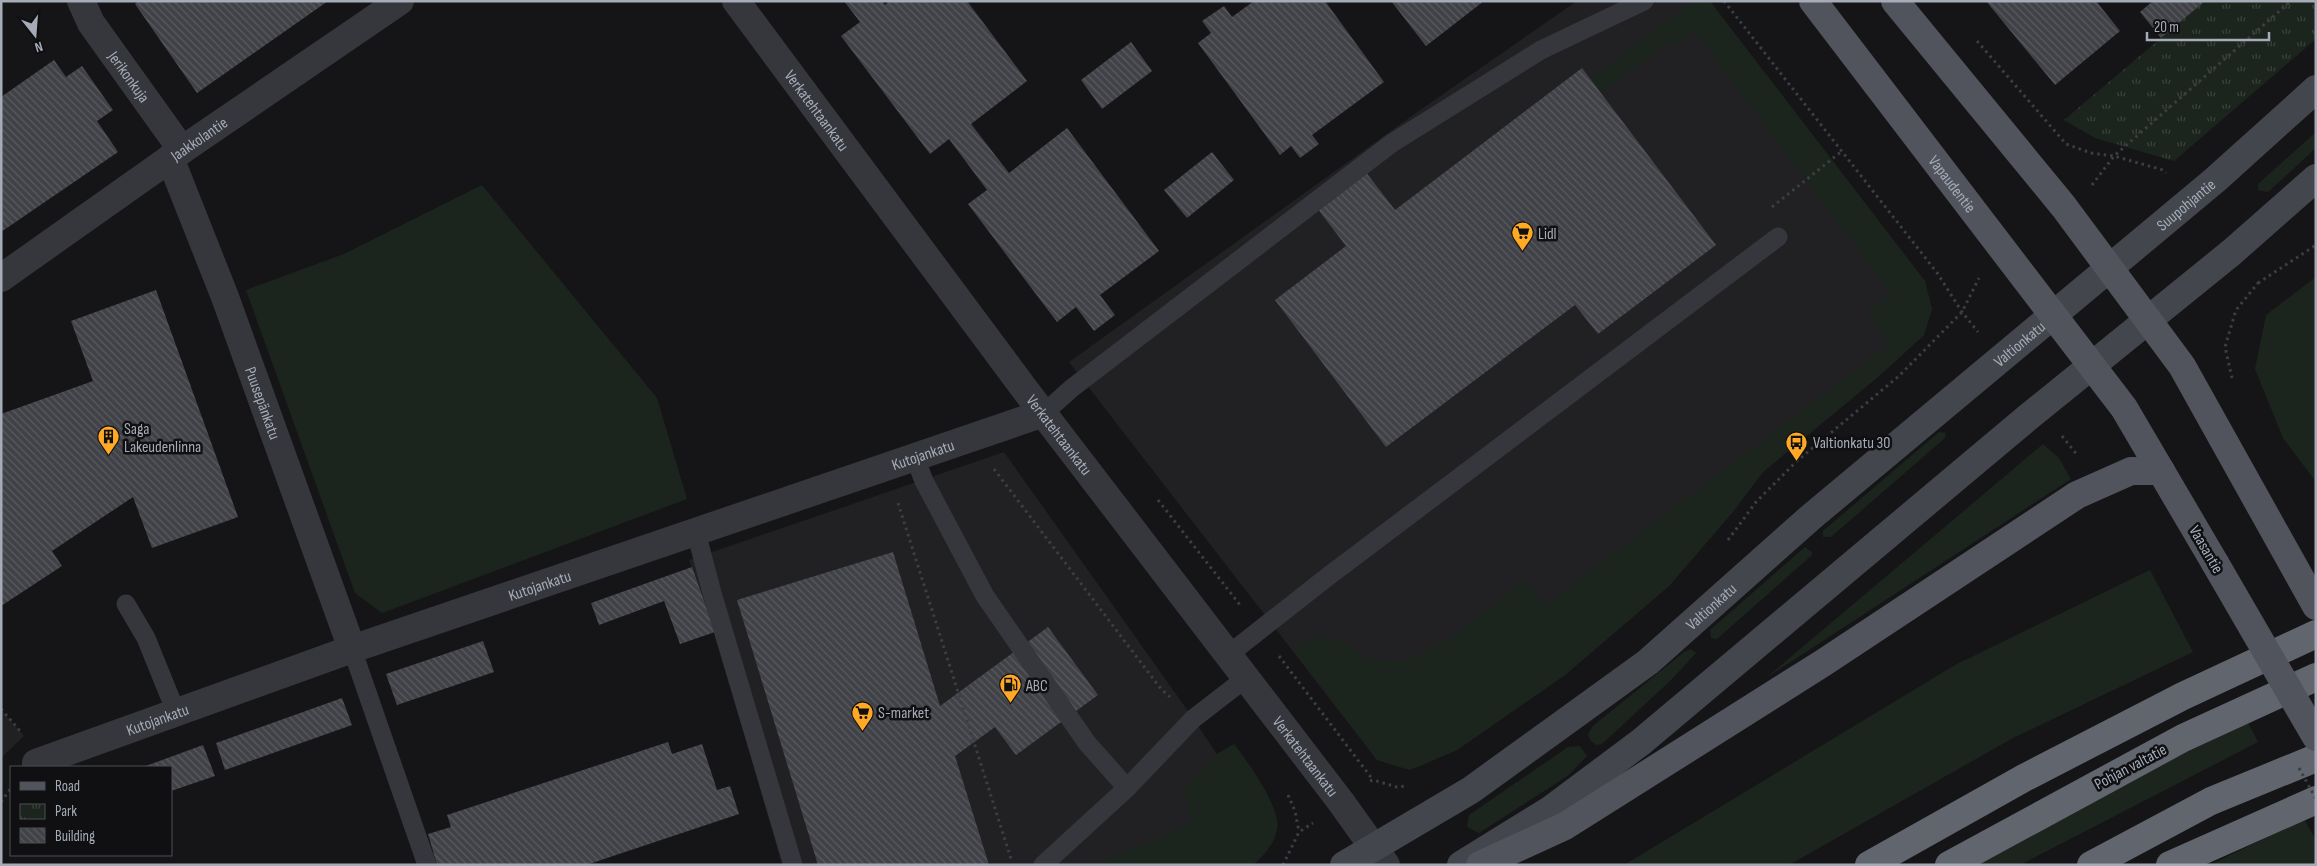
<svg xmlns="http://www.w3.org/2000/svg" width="2317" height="866" viewBox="0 0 2317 866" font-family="'Sofia Sans Condensed',sans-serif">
<defs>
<pattern id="park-tufts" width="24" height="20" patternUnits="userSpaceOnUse" patternTransform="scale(1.25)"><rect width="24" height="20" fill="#1c251d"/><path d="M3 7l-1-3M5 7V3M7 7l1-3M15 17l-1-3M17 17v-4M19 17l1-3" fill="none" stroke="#3a423c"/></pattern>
<pattern id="building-back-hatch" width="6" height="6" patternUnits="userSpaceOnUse" patternTransform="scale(1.25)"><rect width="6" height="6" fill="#414247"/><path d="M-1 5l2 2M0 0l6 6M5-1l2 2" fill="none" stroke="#595b5f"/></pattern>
</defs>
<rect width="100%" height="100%" fill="#151517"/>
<!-- built -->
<g fill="#212124">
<path d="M 1577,1 L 1710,1 L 1932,309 L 1924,335 L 1878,377 L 1763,472 L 1732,513 L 1669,586 L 1565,675 L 1457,750 L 1410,770 L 1377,760 L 1069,362 L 1423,108 Z"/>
<path d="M 1004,452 L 1193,718 L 1243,794 L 1124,865 L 782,865 L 715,632 L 689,560 Z"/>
<path d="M 1,709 L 24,736 L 1,758 Z"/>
</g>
<!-- grass -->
<g fill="#1c251d">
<path d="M 1693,1 L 1710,1 L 1925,281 L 1932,309 L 1924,335 L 1878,377 L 1763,472 L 1732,513 L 1669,586 L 1565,675 L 1457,750 L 1410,770 L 1377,760 L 1293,650 L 1301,643 L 1319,637 L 1342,641 L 1369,659 L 1403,661 L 1445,642 L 1526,580 L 1545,605 L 1890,344 L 1867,313 L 1892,295 L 1694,31 L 1676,46 L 1671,41 L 1601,93 L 1590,79 Z"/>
<path d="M 2316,132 L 2316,148 L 2268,192 L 2258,190 L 2258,184 Z"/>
<path d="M 482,185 L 657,398 L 687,499 L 382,613 L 355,593 L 246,290 L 344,254 Z"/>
<path d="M 2316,277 L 2316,482 L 2283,438 L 2255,369 L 2266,315 Z"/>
<path d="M 1939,432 L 1946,433 L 1945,438 L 1831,537 L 1823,537 L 1823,531 Z"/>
<path d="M 2043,444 L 2059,458 L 2071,479 L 1766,678 Z"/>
<path d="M 1805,547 L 1812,552 L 1812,555 L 1717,639 L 1711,638 L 1710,630 Z"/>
<path d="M 2150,570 L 2193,652 L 2013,738 L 1789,865 L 1624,865 L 1955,665 Z"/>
<path d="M 1691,649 L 1696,653 L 1670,681 L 1602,744 L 1596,745 L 1590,740 L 1588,734 L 1593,726 L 1684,652 Z"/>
<path d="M 2247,721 L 2258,742 L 2020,865 L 1970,865 L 2032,828 Z"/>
<path d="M 1234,744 C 1247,760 1282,809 1277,830 C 1274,844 1264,856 1253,865 L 1094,865 L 1191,824 L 1184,789 L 1217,754 Z"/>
<path d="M 1580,746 L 1587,756 L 1569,775 L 1479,833 L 1467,827 L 1469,815 L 1568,747 Z"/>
<path d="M 2304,819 L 2316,840 L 2316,865 L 2210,865 Z"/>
</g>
<!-- park -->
<path fill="url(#park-tufts)" d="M 2205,1 L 2316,1 L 2316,39 L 2174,161 L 2095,138 L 2064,120 Z"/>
<!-- building -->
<g fill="url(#building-back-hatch)">
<path d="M 138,1 L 328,1 L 197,93 L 135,4 Z"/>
<path d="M 844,1 L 882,1 L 885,5 L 889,1 L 967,1 L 1027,81 L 971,124 L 1009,173 L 1067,128 L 1159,251 L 1100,295 L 1115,315 L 1094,331 L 1076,307 L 1057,322 L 968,204 L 987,190 L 949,139 L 930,154 L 841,36 L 860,22 Z"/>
<path d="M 1254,1 L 1325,1 L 1384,82 L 1312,135 L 1319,144 L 1300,158 L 1291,146 L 1280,155 L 1198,43 L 1211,33 L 1202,21 L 1224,6 L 1232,17 Z"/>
<path d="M 1391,1 L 1484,1 L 1426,46 Z"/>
<path d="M 1986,1 L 2096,1 L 2120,31 L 2055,85 Z"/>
<path d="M 2153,1 L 2205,1 L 2161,38 L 2140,12 Z"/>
<path d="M 1131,42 L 1152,71 L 1102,109 L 1081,80 Z"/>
<path d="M 54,60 L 66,77 L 82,66 L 113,110 L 97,121 L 118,152 L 1,232 L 1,97 Z"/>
<path d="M 1582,68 L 1716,245 L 1598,334 L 1575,305 L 1386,447 L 1275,300 L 1346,246 L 1317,208 L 1365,171 L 1395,210 Z"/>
<path d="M 1212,152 L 1234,180 L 1187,218 L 1164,190 Z"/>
<path d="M 156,290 L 238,517 L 152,548 L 133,497 L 52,551 L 62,566 L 1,606 L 1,414 L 93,381 L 71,321 Z"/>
<path d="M 893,552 L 940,706 L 1048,627 L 1098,695 L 1016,755 L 995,727 L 955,756 L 989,865 L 818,865 L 737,600 Z"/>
<path d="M 692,567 L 715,632 L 680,644 L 664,601 L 599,625 L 591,603 Z"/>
<path d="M 483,641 L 494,672 L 397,705 L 386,674 Z"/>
<path d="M 342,698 L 352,725 L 225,770 L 216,743 Z"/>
<path d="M 668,742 L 672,754 L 702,744 L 717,790 L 730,786 L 739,814 L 586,865 L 437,865 L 428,834 L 451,827 L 447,815 Z"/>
<path d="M 203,745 L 215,776 L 171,791 L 171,767 L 143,767 Z"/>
</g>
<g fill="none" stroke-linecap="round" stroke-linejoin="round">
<!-- path -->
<g stroke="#3b3e43" stroke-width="3" stroke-dasharray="2.5 4" stroke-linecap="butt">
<path d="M 1724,1 L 1938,274 L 1962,312 L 1978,332"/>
<path d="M 1977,41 L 2066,144 L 2091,153 L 2114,156 L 2163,170 L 2166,173"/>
<path d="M 2092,185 L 2114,156 L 2291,1"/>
<path d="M 1772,207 L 1842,151"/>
<path d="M 2258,283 L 2316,245"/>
<path d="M 2232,378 L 2225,347 L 2236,310 L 2258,283 L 2255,280"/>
<path d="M 2062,436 L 2078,456"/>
<path d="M 994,469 L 1161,689 L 1170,697"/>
<path d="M 1158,500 L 1240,605"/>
<path d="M 898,503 L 1012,862"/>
<path d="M 1728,540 L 1756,502 L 1797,461 L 1899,376 L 1962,312 L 1979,278"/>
<path d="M 1279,656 L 1373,780"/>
<path d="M 1,709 L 21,732"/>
<path d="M 1370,781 L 1373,780 L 1397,787 L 1405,786"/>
<path d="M 1288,795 L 1295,811 L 1299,832"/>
<path d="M 1,802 L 11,788"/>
<path d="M 1283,865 L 1299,832 L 1313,823"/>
</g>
<!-- lane -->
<g stroke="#35373c" stroke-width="19">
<path d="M 1044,413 L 1072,388 L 1392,143 L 1541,50 L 1644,1"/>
<path d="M 915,458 L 924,481 L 985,596 L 1087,743 L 1127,788 L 1193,719 L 1246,678"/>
<path d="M 696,532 L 712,593 L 793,865"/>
<path d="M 126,604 L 146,638 L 176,712"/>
<path d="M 352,649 L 427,865"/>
<path d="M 1228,655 L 1326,578 L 1778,237"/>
<path d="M 1043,865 L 1127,788"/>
</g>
<!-- street -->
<g stroke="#35373c" stroke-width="28">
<path id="s1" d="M 81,1 L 91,23 L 182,150"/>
<path id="s2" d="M 736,1 L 1023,387 L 1341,802 L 1386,865"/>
<path id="s3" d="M 170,158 L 225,297 L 352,649"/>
<path id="s4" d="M 1,278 L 182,150 L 400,1"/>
<path id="s5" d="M 36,763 L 352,649 L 1044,413"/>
</g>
<!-- secondary -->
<g stroke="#43464d" stroke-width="28">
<path id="s6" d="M 1344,865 L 1471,790 L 1648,662 L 1811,517 L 2215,180 L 2316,89"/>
<path d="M 1461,865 L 1550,810 L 1641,742 L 2027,418 L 2232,252 L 2316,178"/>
</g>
<!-- primary -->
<g stroke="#51545c" stroke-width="28">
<path id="s7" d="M 1813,1 L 2124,408 L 2215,563"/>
<path d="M 1895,1 L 2064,207 L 2182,366 L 2316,606"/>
<path d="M 1480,865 L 1565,826 L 1823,663 L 2077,495 L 2131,471 L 2161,471"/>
</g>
<!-- highway -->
<g stroke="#61656e" stroke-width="28">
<path d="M 1869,865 L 2024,778 L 2183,696 L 2316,634"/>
<path d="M 1949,865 L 2183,738 L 2316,677"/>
<path d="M 2091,865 L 2211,801 L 2316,758"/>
<path d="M 2170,865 L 2316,800"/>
</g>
<!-- path-bridge -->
<path stroke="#3b3e43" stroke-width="3" stroke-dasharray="2.5 4" stroke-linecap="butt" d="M 2299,768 L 2316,799"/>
<!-- primary-bridge -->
<path stroke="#51545c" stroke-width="28" d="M 2215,563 L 2316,737"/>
</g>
<!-- icons -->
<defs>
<symbol id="supermarket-pin" viewBox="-11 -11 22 30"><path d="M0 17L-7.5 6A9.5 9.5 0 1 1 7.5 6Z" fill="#ffa925" stroke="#101012"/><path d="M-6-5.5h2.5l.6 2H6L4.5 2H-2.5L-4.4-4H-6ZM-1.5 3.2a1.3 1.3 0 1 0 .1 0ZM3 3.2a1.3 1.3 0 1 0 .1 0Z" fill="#111"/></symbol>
<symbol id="building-pin" viewBox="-11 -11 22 30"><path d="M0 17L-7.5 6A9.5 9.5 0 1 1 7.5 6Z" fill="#ffa925" stroke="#101012"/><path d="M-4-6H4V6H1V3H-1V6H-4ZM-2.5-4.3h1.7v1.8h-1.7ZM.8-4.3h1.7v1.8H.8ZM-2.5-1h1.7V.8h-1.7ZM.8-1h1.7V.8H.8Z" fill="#111"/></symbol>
<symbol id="bus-pin" viewBox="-11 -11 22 30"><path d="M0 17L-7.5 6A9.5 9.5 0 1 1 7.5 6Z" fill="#ffa925" stroke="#101012"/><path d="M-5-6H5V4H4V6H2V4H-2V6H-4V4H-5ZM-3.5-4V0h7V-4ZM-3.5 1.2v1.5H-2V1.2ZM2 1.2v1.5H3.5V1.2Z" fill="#111"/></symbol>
<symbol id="fuel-pin" viewBox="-11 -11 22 30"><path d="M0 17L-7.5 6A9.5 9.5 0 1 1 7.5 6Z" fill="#ffa925" stroke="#101012"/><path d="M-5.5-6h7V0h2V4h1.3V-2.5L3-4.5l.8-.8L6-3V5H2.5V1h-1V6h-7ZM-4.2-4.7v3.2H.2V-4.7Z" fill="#111"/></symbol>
</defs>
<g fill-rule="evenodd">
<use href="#supermarket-pin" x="1510" y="220" width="25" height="34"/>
<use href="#building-pin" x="96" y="424" width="25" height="34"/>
<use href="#bus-pin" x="1784" y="430" width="25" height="34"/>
<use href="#fuel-pin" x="998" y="672" width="25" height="34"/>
<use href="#supermarket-pin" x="850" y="700" width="25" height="34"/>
</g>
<g text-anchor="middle" stroke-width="5" stroke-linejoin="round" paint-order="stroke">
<!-- street labels -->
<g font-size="16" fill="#a5acb8" stroke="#101012">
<text dy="6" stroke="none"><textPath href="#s1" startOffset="90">Jerikonkuja</textPath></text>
<text dy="6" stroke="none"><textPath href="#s2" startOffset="136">Verkatehtaankatu</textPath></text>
<text dy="6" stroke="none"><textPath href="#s4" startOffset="242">Jaakkolantie</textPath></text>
<text dy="6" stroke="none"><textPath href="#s7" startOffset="230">Vapaudentie</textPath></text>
<text dy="6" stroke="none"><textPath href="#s6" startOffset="1072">Suupohjantie</textPath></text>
<text dy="6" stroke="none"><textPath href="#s6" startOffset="855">Valtionkatu</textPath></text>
<text dy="6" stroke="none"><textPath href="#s3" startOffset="262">Puusepänkatu</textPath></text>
<text dy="6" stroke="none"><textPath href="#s2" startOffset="541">Verkatehtaankatu</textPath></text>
<text dy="6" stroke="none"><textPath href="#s5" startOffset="939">Kutojankatu</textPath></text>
<text transform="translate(2207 549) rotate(60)" y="6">Vaasantie</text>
<text dy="6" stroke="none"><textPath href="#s5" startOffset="534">Kutojankatu</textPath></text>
<text dy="6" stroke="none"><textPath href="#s6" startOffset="450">Valtionkatu</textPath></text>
<text dy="6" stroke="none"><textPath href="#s5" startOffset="129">Kutojankatu</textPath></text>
<text dy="6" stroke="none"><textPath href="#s2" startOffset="946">Verkatehtaankatu</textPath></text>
<text transform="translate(2130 766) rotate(-28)" y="6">Pohjan valtatie</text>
</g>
<!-- poi labels -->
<g font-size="16" fill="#a5acb8" stroke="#101012" text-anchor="start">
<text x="1538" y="239">Lidl</text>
<text x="124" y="434">Saga<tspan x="124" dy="18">Lakeudenlinna</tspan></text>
<text x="1813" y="448">Valtionkatu 30</text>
<text x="1026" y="691">ABC</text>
<text x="878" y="718">S-market</text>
</g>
</g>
<!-- border -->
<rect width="2317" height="866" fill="none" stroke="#a5acb8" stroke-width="5"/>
<!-- legend -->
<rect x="10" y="766" width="162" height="90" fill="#101012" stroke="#4c4e54"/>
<rect x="20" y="782" width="25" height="8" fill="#51545c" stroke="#4c4e54"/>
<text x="55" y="791" font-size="15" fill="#a5acb8">Road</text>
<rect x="20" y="804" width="25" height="15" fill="url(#park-tufts)" stroke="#4c4e54"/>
<text x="55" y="816" font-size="15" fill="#a5acb8">Park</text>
<rect x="20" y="828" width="25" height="15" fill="url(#building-back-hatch)" stroke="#4c4e54"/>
<text x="55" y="841" font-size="15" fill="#a5acb8">Building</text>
<!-- north arrow -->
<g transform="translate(35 35) rotate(163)" stroke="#101012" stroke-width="4" paint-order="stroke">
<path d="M0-4L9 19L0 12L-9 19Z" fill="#a5acb8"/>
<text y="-8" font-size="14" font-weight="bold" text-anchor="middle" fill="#a5acb8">N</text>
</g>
<!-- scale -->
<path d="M2147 32v8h122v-8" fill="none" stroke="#a5acb8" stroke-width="2.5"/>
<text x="2154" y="32" font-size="15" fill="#a5acb8" stroke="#101012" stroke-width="4" paint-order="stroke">20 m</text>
</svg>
